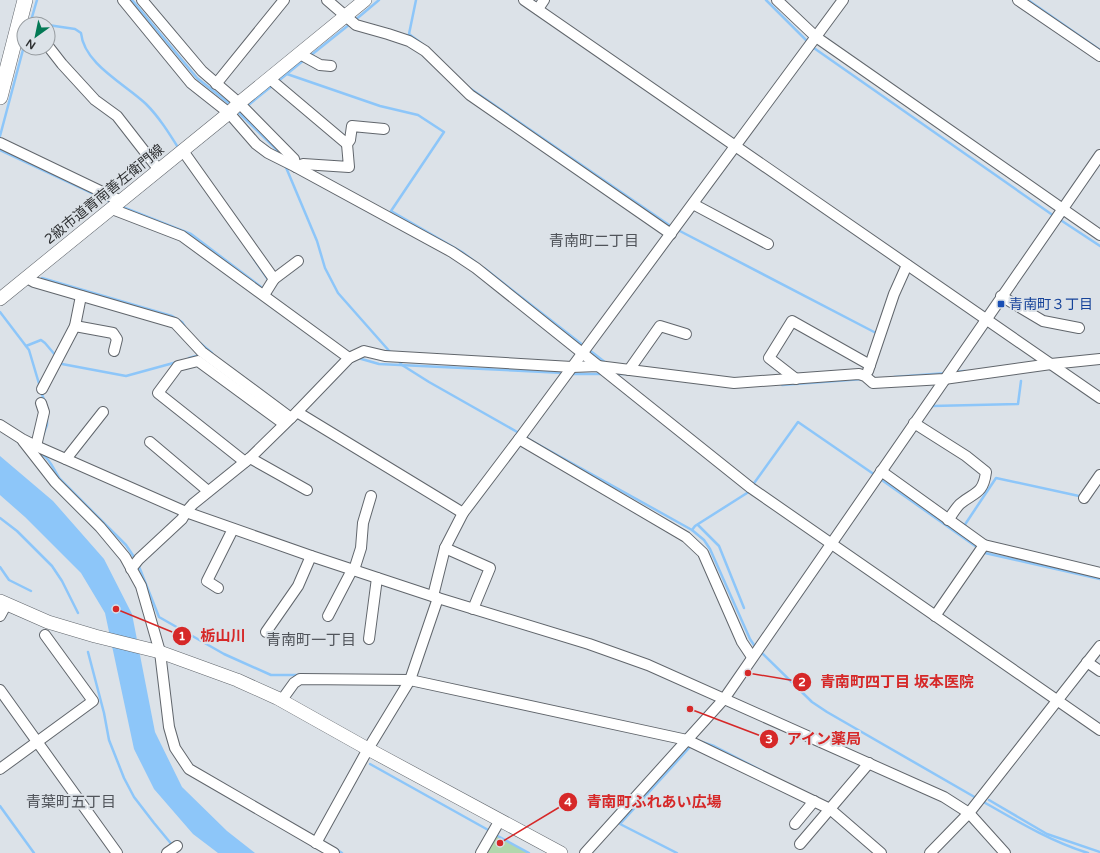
<svg xmlns="http://www.w3.org/2000/svg" width="1100" height="853" viewBox="0 0 1100 853" font-family="'Varela Round','Noto Sans JP',sans-serif">
<rect width="100%" height="100%" fill="#dce2e8"/>
<!-- green -->
<path fill="#b1d7ad" d="M 494,834 L 528,853 L 483,853 Z"/>
<!-- water -->
<path fill="#8dc6f9" d="M 0,456 L 53,501 L 104,559 L 132,614 L 155,732 L 182,787 L 227,831 L 255,853 L 218,853 L 193,834 L 154,789 L 134,749 L 105,613 L 81,573 L 25,517 L 0,495 Z"/>
<g fill="none" stroke-linecap="round" stroke-linejoin="round">
<!-- stream -->
<g stroke="#8dc6f9" stroke-width="2.5">
<path d="M 132,0 L 197,78 L 231,105"/>
<path d="M 416,0 L 409,34 L 421,43"/>
<path d="M 766,0 L 808,42"/>
<path d="M 1028,0 L 1100,50"/>
<path d="M 354,21 L 379,0"/>
<path d="M 30,23 L 39,24"/>
<path d="M 30,24 L 37,0"/>
<path d="M 48,25 L 75,29 L 81,33 C 84,64 125,84 146,104 C 159,117 169,133 179,149"/>
<path d="M 811,46 L 1054,216"/>
<path d="M 310,56 L 350,24"/>
<path d="M 287,74 L 380,106 L 418,115 L 444,132 L 391,211 L 462,252 L 478,264"/>
<path d="M 277,82 L 304,60"/>
<path d="M 468,87 L 672,227"/>
<path d="M 246,107 L 273,85"/>
<path d="M 236,110 L 277,150 L 280,155"/>
<path d="M 0,136 L 24,46"/>
<path d="M 0,150 L 109,201"/>
<path d="M 285,165 L 317,241 L 325,268 L 338,293 L 391,353"/>
<path d="M 120,206 L 191,234 L 265,290"/>
<path d="M 1059,219 L 1100,246"/>
<path d="M 676,229 L 876,333"/>
<path d="M 254,259 L 269,281"/>
<path d="M 484,268 L 584,346"/>
<path d="M 42,278 L 172,316 L 182,322 L 185,327"/>
<path d="M 0,312 L 29,350 L 40,387"/>
<path d="M 200,343 L 212,353"/>
<path d="M 26,346 L 41,340 L 45,343 L 56,356"/>
<path d="M 588,349 L 606,363"/>
<path d="M 189,358 L 200,355 L 201,356"/>
<path d="M 358,358 L 379,364 L 564,373"/>
<path d="M 397,359 L 402,365 L 429,382 L 519,433"/>
<path d="M 62,364 L 126,376 L 177,362"/>
<path d="M 954,372 L 965,371"/>
<path d="M 571,374 L 604,374"/>
<path d="M 615,374 L 628,374"/>
<path d="M 894,377 L 947,373"/>
<path d="M 782,385 L 863,379"/>
<path d="M 41,392 L 45,402"/>
<path d="M 931,408 L 932,406 L 1018,404 L 1021,381"/>
<path d="M 43,435 L 47,425 L 47,419"/>
<path d="M 523,436 L 692,530 L 704,540 L 710,549 L 750,639 L 756,648"/>
<path d="M 43,455 C 51,460 54,471 60,479 L 126,545 L 136,560"/>
<path d="M 879,478 L 978,548"/>
<path d="M 752,486 L 798,422 L 875,475"/>
<path d="M 0,518 L 17,531 L 52,566 L 62,581 L 78,613"/>
<path d="M 698,525 L 719,546 L 744,608"/>
<path d="M 964,526 L 996,478 L 1079,496"/>
<path d="M 692,530 L 695,526 L 747,493 L 749,490"/>
<path d="M 982,551 L 985,553 L 1100,579"/>
<path d="M 138,564 L 159,617 L 224,654 L 271,675 L 299,675"/>
<path d="M 0,567 L 9,580 L 31,591"/>
<path d="M 760,651 L 812,702 L 827,712 L 978,799"/>
<path d="M 88,652 L 104,713 L 109,740 L 124,778 L 134,797 L 154,823 L 173,846"/>
<path d="M 702,742 L 714,746 L 768,774"/>
<path d="M 370,764 L 490,831"/>
<path d="M 989,800 L 1047,834 L 1100,852"/>
<path d="M 982,801 C 1017,821 1050,841 1088,853"/>
<path d="M 0,806 L 34,853"/>
<path d="M 494,834 L 529,853"/>
<path d="M 336,849 L 342,853"/>
<path d="M 677,853 L 620,824 L 689,748"/>
</g>
<defs>
<g id="minor">
<path d="M 123,0 L 191,83 L 229,113 L 256,144 L 268,153 L 296,167 L 452,252 L 476,268 L 751,488 L 1100,730"/>
<path d="M 142,0 L 202,71 L 239,103 L 294,159 L 296,167 L 303,164 L 349,167 L 347,144"/>
<path d="M 327,0 L 356,25 L 388,34 L 409,41 L 425,51 L 470,95 L 671,234"/>
<path d="M 524,0 L 1100,398"/>
<path d="M 777,0 L 816,37 L 1100,235"/>
<path d="M 1018,0 L 1100,56"/>
<path d="M 538,9 L 544,0"/>
<path d="M 48,46 L 62,64 L 95,100 L 117,116 L 159,170"/>
<path d="M 300,54 L 320,65 L 331,66"/>
<path d="M 270,79 L 347,144 L 350,140 L 352,126 L 384,129"/>
<path d="M 216,84 L 284,0"/>
<path d="M 0,143 L 121,201"/>
<path d="M 183,151 L 274,279 L 264,295"/>
<path d="M 693,204 L 768,244"/>
<path d="M 112,209 L 182,236 L 349,358"/>
<path d="M 27,278 L 34,282 L 175,323 L 202,352 L 291,418"/>
<path d="M 274,279 L 298,261"/>
<path d="M 1001,296 L 1043,321 L 1079,328"/>
<path d="M 75,326 L 113,333 L 117,339 L 114,351"/>
<path d="M 629,370 L 660,326 L 686,334"/>
<path d="M 868,371 L 894,294 L 907,265"/>
<path d="M 796,379 L 769,358 L 792,321 L 870,365"/>
<path d="M 42,389 L 75,326 L 81,296"/>
<path d="M 297,412 L 463,513"/>
<path d="M 914,423 L 966,456 L 986,472 C 983,495 974,492 960,504 C 955,509 952,515 948,520"/>
<path d="M 0,425 L 22,439 L 36,446 L 186,512 L 311,556 L 438,598 L 589,644 L 648,665 L 944,797 L 969,813 L 1005,853"/>
<path d="M 519,439 L 686,537 L 703,553 L 742,642 L 752,657"/>
<path d="M 23,441 L 55,482 L 100,527 L 125,557 L 141,586 L 160,652 L 169,727 L 175,748 L 189,769 L 334,853"/>
<path d="M 150,442 L 208,491"/>
<path d="M 36,446 L 44,412 L 41,403"/>
<path d="M 250,458 L 307,490"/>
<path d="M 66,459 L 103,412"/>
<path d="M 245,462 L 158,393 L 178,366 L 198,361 L 284,424"/>
<path d="M 881,471 L 984,545 L 1100,573"/>
<path d="M 1084,498 L 1100,475"/>
<path d="M 445,548 L 490,568 L 473,609"/>
<path d="M 131,569 L 139,559 L 182,519 L 186,512 L 193,504 L 250,458 L 297,412 L 349,358 L 364,351 L 385,356 L 572,367 L 598,366 L 734,383 L 859,374 L 865,376 L 873,383 L 944,379 L 1051,364 L 1100,359"/>
<path d="M 354,570 L 361,548 L 363,523 L 371,496"/>
<path d="M 218,588 L 207,581 L 233,529"/>
<path d="M 433,596 L 445,548 L 463,513 L 519,439 L 843,0"/>
<path d="M 0,616 L 6,605"/>
<path d="M 328,616 L 352,570"/>
<path d="M 935,616 L 984,545"/>
<path d="M 266,632 L 298,586 L 311,556"/>
<path d="M 369,639 L 377,578"/>
<path d="M 1087,662 L 1100,671"/>
<path d="M 0,690 L 117,853"/>
<path d="M 281,701 L 294,683 L 300,679 L 410,680 L 687,740 L 830,809 L 881,853"/>
<path d="M 0,769 L 93,701 L 45,635"/>
<path d="M 795,824 L 814,801"/>
<path d="M 316,843 L 368,749 L 410,680 L 438,598"/>
<path d="M 800,844 L 869,763"/>
<path d="M 167,853 L 177,846"/>
<path d="M 481,853 L 500,820"/>
<path d="M 585,853 L 724,699 L 1100,155"/>
<path d="M 930,853 L 969,813 L 1100,646"/>
</g>
<g id="tertiary">
<path d="M 0,299 L 229,113 L 239,103 L 365,0"/>
<path d="M 0,601 L 48,622 L 95,636 L 160,652 L 237,680 L 277,698 L 368,749 L 561,853"/>
</g>
<path id="secondary" d="M 0,97 L 25,0"/>
</defs>
<!-- minor casing -->
<use href="#minor" stroke="#61666c" stroke-width="12"/>
<!-- tertiary casing -->
<use href="#tertiary" stroke="#61666c" stroke-width="14"/>
<!-- secondary casing -->
<use href="#secondary" stroke="#61666c" stroke-width="16"/>
<!-- minor -->
<use href="#minor" stroke="#fff" stroke-width="10"/>
<!-- tertiary -->
<use href="#tertiary" stroke="#fff" stroke-width="13"/>
<!-- secondary -->
<use href="#secondary" stroke="#fff" stroke-width="15"/>
</g>
<!-- markers -->
<rect fill="#1a4fb4" stroke="#dce2e8" stroke-width="1.5" x="997" y="300" width="8" height="8" rx="2"/>
<g text-anchor="middle" stroke-width="4" stroke-linejoin="round" paint-order="stroke">
<!-- street labels -->
<g font-size="14" fill="#2e3032" stroke="#dce2e8">
<text transform="translate(104 194) rotate(-39)" y="5">2級市道青南善左衛門線</text>
</g>
<!-- transit labels -->
<g font-size="14" fill="#164399" stroke="#dce2e8" text-anchor="start">
<text x="1009" y="309">青南町３丁目</text>
</g>
<!-- neighbourhood labels -->
<g font-size="15" fill="#50545a" stroke="#dce2e8">
<text x="594" y="246">青南町二丁目</text>
<text x="311" y="645">青南町一丁目</text>
<text x="71" y="807">青葉町五丁目</text>
</g>
</g>
<!-- callouts -->
<path fill="none" stroke="#d62828" stroke-width="1.5" d="M116 609L182 636M748 673L802 682M690 709L769 739M500 843L568 802"/>
<g fill="#d62828" stroke="#dce2e8" stroke-width="1.5">
<circle cx="116" cy="609" r="4"/>
<circle cx="748" cy="673" r="4"/>
<circle cx="690" cy="709" r="4"/>
<circle cx="500" cy="843" r="4"/>
<circle cx="182" cy="636" r="10"/>
<circle cx="802" cy="682" r="10"/>
<circle cx="769" cy="739" r="10"/>
<circle cx="568" cy="802" r="10"/>
</g>
<g font-size="12" text-anchor="middle" font-weight="bold" fill="#fff">
<text x="182" y="640">1</text>
<text x="802" y="686">2</text>
<text x="769" y="743">3</text>
<text x="568" y="806">4</text>
</g>
<g font-size="15" text-anchor="middle" font-weight="bold" fill="#d62828" stroke="#dce2e8" stroke-width="4" stroke-linejoin="round" paint-order="stroke">
<text x="223" y="641">栃山川</text>
<text x="897" y="687">青南町四丁目 坂本医院</text>
<text x="824" y="744">アイン薬局</text>
<text x="654" y="807">青南町ふれあい広場</text>
</g>
<!-- north arrow -->
<g transform="translate(36 36) rotate(213)"><circle r="19" fill="#dce2e8" stroke="#969b9f"/>
<path d="M0-3L7 15L0 10L-7 15Z" fill="#037955"/>
<text y="-6" font-size="11" font-weight="bold" text-anchor="middle" fill="#2e3032">N</text>
</g>
</svg>
